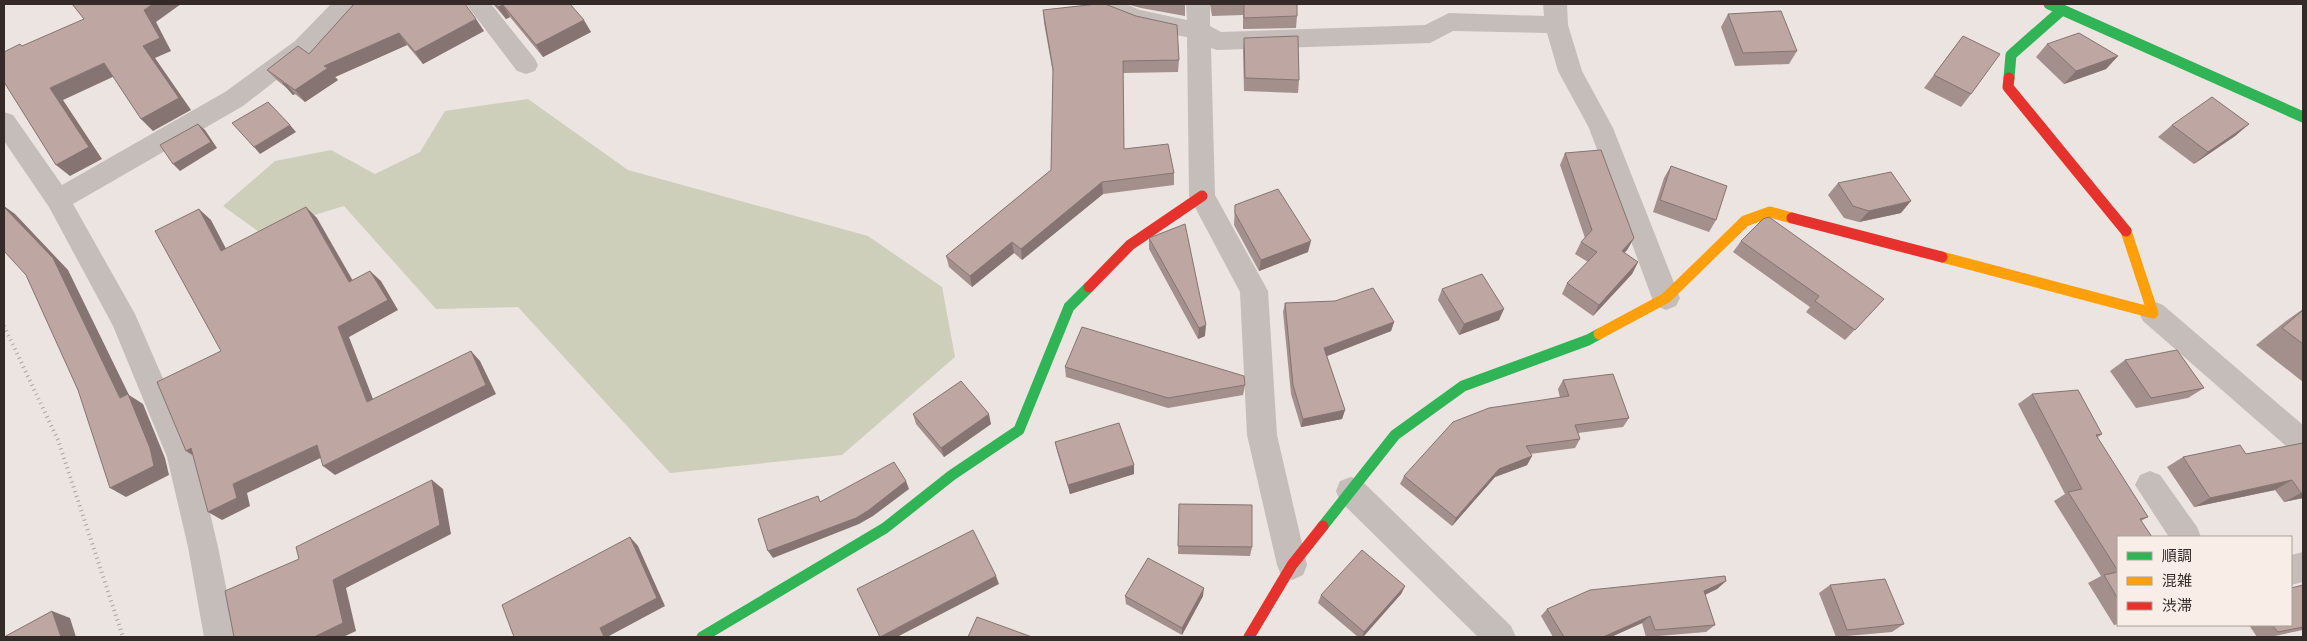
<svg xmlns="http://www.w3.org/2000/svg" width="2307" height="641" viewBox="0 0 2307 641" font-family="'DejaVu Sans','Noto Sans JP',sans-serif">
<rect width="100%" height="100%" fill="#ebe4e0"/>
<!-- green -->
<path fill="#cecfbb" d="M 528,99 L 628,170 L 868,236 L 942,287 L 955,357 L 842,455 L 670,473 L 518,307 L 436,309 L 344,206 L 259,232 L 223,206 L 275,161 L 331,150 L 375,174 L 420,152 L 445,111 Z"/>
<g fill="none" stroke-linecap="round" stroke-linejoin="round">
<!-- street -->
<g fill="#c4bdb9" fill-rule="evenodd">
<path d="M 331,4 L 357,4 L 311,53 L 243,106 L 73,204 L 135,314 L 197,457 L 218,547 L 236,637 L 204,637 L 188,547 L 167,457 L 113,326 L 49,207 L 4,141 L 4,112 L 13,115 L 62,185 L 225,92 L 295,41 Z"/>
<path d="M 466,4 L 491,4 L 535,59 L 538,65 L 535,71 L 526,74 L 517,71 Z"/>
<path d="M 1094,4 L 1126,4 L 1140,10 L 1187,20 L 1186,4 L 1210,4 L 1210,26 L 1221,32 L 1425,25 L 1449,13 L 1544,16 L 1543,4 L 1567,4 L 1568,25 L 1582,71 L 1613,128 L 1680,298 L 1676,306 L 1666,310 L 1656,306 L 1652,298 L 1589,128 L 1558,71 L 1547,33 L 1453,31 L 1430,43 L 1217,50 L 1211,48 L 1215,195 L 1268,291 L 1277,435 L 1307,565 L 1303,575 L 1292,580 L 1281,575 L 1277,565 L 1247,435 L 1240,292 L 1189,196 L 1187,37 C 1164,33 1106,25 1094,4 Z"/>
<path d="M 2153,301 L 2163,305 L 2303,425 L 2303,456 L 2293,452 L 2143,321 L 2139,313 L 2143,305 Z"/>
<path d="M 2150,471 L 2160,475 L 2197,527 L 2201,537 L 2169,537 L 2135,485 L 2140,475 Z"/>
<path d="M 1351,477 L 1362,481 L 1511,626 L 1516,637 L 1478,637 L 1340,501 L 1336,491 L 1340,481 Z"/>
<path d="M 2303,552 L 2303,582 L 2291,585 L 2291,555 Z"/>
</g>
<!-- fast -->
<g stroke="#30b455" stroke-width="11">
<path d="M 2049,4 L 2303,117"/>
<path d="M 2009,78 L 2011,55 L 2062,10"/>
<path d="M 1323,526 L 1395,435 L 1463,386 L 1588,340 L 1599,334"/>
<path d="M 702,637 L 885,528 L 952,475 L 1019,430 L 1069,307 L 1089,287"/>
</g>
<!-- slow -->
<g stroke="#ff9f0a" stroke-width="11">
<path d="M 1942,257 L 2153,313 L 2126,231"/>
<path d="M 1599,334 L 1666,298 L 1745,221 L 1770,212 L 1792,218"/>
</g>
<!-- jam -->
<g stroke="#e5322d" stroke-width="11">
<path d="M 2009,78 L 2008,87 L 2126,231"/>
<path d="M 1792,218 L 1942,257"/>
<path d="M 1089,287 L 1130,245 L 1202,196"/>
<path d="M 1249,637 L 1292,565 L 1323,526"/>
</g>
<!-- rail -->
<path stroke="#aca6a3" stroke-width="4" stroke-dasharray="1 4" stroke-linecap="butt" d="M 4,326 L 58,440 L 123,637"/>
</g>
<!-- wall -->
<g fill="#a38f8b">
<path d="M 354,4 L 484,31 L 423,64 L 407,45 L 335,77 L 338,80 L 305,102 L 295,94 L 293,95 L 287,88 L 278,81 L 267,70 L 309,54 Z"/>
<path d="M 493,4 L 570,4 L 591,32 L 543,57 L 510,17 L 506,19 Z"/>
<path d="M 1126,4 L 1185,4 L 1185,16 L 1141,8 Z"/>
<path d="M 1210,4 L 1297,4 L 1297,16 L 1296,28 L 1243,29 L 1243,15 L 1212,16 Z"/>
<path d="M 1043,10 L 1179,60 L 1178,72 L 1123,73 L 1124,149 L 1174,173 L 1174,185 L 1103,194 L 1022,260 L 1014,253 L 972,287 L 949,267 L 946,256 L 1051,170 L 1053,73 L 1044,23 Z"/>
<path d="M 1728,14 L 1797,51 L 1789,64 L 1735,66 L 1721,27 Z"/>
<path d="M 1963,36 L 1971,94 L 1961,107 L 1924,88 Z"/>
<path d="M 1244,38 L 1299,80 L 1298,93 L 1244,91 L 1243,51 Z"/>
<path d="M 2047,44 L 2118,56 L 2106,69 L 2064,84 L 2036,57 Z"/>
<path d="M 2249,124 L 2235,136 L 2194,164 L 2158,137 L 2172,125 Z"/>
<path d="M 1565,153 L 1634,238 L 1627,250 L 1624,253 L 1638,262 L 1632,274 L 1593,316 L 1562,294 L 1567,283 L 1588,262 L 1575,254 L 1581,242 L 1585,238 L 1560,165 Z"/>
<path d="M 1671,166 L 1716,220 L 1709,232 L 1653,212 L 1664,178 Z"/>
<path d="M 1838,183 L 1901,213 L 1859,222 L 1844,218 L 1828,195 Z"/>
<path d="M 1235,205 L 1308,252 L 1259,271 L 1234,225 Z"/>
<path d="M 1149,238 L 1205,336 L 1198,339 L 1149,249 Z"/>
<path d="M 1741,241 L 1884,299 L 1845,340 L 1806,312 L 1810,307 L 1733,252 Z"/>
<path d="M 1442,289 L 1499,320 L 1459,335 L 1438,300 Z"/>
<path d="M 1285,303 L 1394,322 L 1391,331 L 1327,356 L 1345,410 L 1342,419 L 1301,427 L 1291,394 L 1283,312 Z"/>
<path d="M 2303,309 L 2303,382 L 2256,345 L 2286,321 Z"/>
<path d="M 2125,360 L 2204,388 L 2188,398 L 2136,408 L 2110,371 Z"/>
<path d="M 1065,367 L 1245,385 L 1243,395 L 1168,408 L 1066,377 Z"/>
<path d="M 1563,380 L 1629,418 L 1623,427 L 1578,433 L 1580,439 L 1575,448 L 1530,454 L 1532,456 L 1527,465 L 1495,477 L 1452,526 L 1400,484 L 1404,476 L 1560,398 L 1558,389 Z"/>
<path d="M 2032,394 L 2102,434 L 2097,438 L 2148,517 L 2141,521 L 2118,537 L 2118,624 L 2114,625 L 2088,583 L 2101,576 L 2054,501 L 2065,494 L 2018,404 Z"/>
<path d="M 913,414 L 991,424 L 944,457 L 916,424 Z"/>
<path d="M 1055,442 L 1134,474 L 1070,494 L 1057,451 Z"/>
<path d="M 2303,443 L 2303,498 L 2284,502 L 2275,490 L 2194,507 L 2167,467 L 2183,457 L 2246,454 Z"/>
<path d="M 1179,504 L 1252,547 L 1250,556 L 1178,554 Z"/>
<path d="M 1726,581 L 1717,589 L 1705,595 L 1715,625 L 1706,632 L 1646,637 L 1642,623 L 1611,637 L 1553,637 L 1541,616 L 1547,609 Z"/>
<path d="M 1830,585 L 1904,624 L 1892,632 L 1836,637 L 1819,593 Z"/>
<path d="M 2303,585 L 2303,630 L 2270,637 L 2257,637 L 2249,625 L 2291,625 Z"/>
<path d="M 1405,586 L 1401,594 L 1363,637 L 1358,637 L 1318,603 L 1321,595 Z"/>
<path d="M 1125,596 L 1203,596 L 1182,635 L 1126,604 Z"/>
</g>
<!-- shaded-wall -->
<g fill="#857471">
<path d="M 153,4 L 181,4 L 156,22 L 171,51 L 155,58 L 191,110 L 153,131 L 141,119 L 144,10 Z"/>
<path d="M 503,5 L 510,17 L 506,19 L 498,7 Z"/>
<path d="M 476,19 L 484,31 L 423,64 L 415,52 Z"/>
<path d="M 584,20 L 591,32 L 543,57 L 536,45 Z"/>
<path d="M 399,33 L 407,45 L 335,77 L 338,80 L 305,102 L 295,90 L 324,66 Z"/>
<path d="M 2118,56 L 2106,69 L 2064,84 L 2076,71 Z"/>
<path d="M 104,63 L 117,75 L 63,100 L 102,159 L 70,176 L 56,165 L 50,88 Z"/>
<path d="M 285,83 L 295,94 L 293,95 L 283,84 Z"/>
<path d="M 198,124 L 205,130 L 217,148 L 180,171 L 173,164 Z"/>
<path d="M 2249,124 L 2235,136 L 2194,164 L 2208,152 Z"/>
<path d="M 290,125 L 296,132 L 260,154 L 254,147 Z"/>
<path d="M 1102,182 L 1103,194 L 1022,260 L 1021,249 Z"/>
<path d="M 1911,201 L 1901,213 L 1859,222 L 1869,211 Z"/>
<path d="M 4,206 L 15,214 L 68,270 L 129,395 L 143,404 L 165,458 L 169,475 L 126,497 L 110,488 L 120,398 L 4,207 Z"/>
<path d="M 306,207 L 317,218 L 360,293 L 349,282 Z"/>
<path d="M 199,209 L 211,220 L 233,262 L 221,251 Z"/>
<path d="M 1634,238 L 1627,250 L 1615,263 L 1622,251 Z"/>
<path d="M 1311,241 L 1308,252 L 1259,271 L 1261,260 Z"/>
<path d="M 1012,242 L 1014,253 L 972,287 L 970,276 Z"/>
<path d="M 1638,262 L 1632,274 L 1593,316 L 1599,305 Z"/>
<path d="M 370,271 L 381,281 L 398,310 L 349,337 L 378,412 L 367,402 L 338,327 Z"/>
<path d="M 1504,309 L 1499,320 L 1459,335 L 1464,324 Z"/>
<path d="M 1394,322 L 1391,331 L 1322,358 L 1324,348 Z"/>
<path d="M 1206,325 L 1205,336 L 1198,339 L 1199,328 Z"/>
<path d="M 471,351 L 480,361 L 496,394 L 335,475 L 323,466 Z"/>
<path d="M 1345,410 L 1342,419 L 1301,427 L 1303,419 Z"/>
<path d="M 989,414 L 991,424 L 944,457 L 941,448 Z"/>
<path d="M 317,445 L 329,454 L 247,493 L 250,506 L 222,520 L 208,512 L 233,484 Z"/>
<path d="M 191,448 L 200,460 L 186,451 Z"/>
<path d="M 1532,456 L 1527,465 L 1495,477 L 1452,526 L 1456,518 L 1499,469 Z"/>
<path d="M 1134,465 L 1134,474 L 1070,494 L 1068,485 Z"/>
<path d="M 432,480 L 443,489 L 451,534 L 346,588 L 356,631 L 343,637 L 314,637 L 333,580 Z"/>
<path d="M 2292,480 L 2275,490 L 2194,507 L 2210,498 Z"/>
<path d="M 906,481 L 909,489 L 873,516 L 859,524 L 773,558 L 768,551 Z"/>
<path d="M 2301,493 L 2303,493 L 2303,498 L 2284,502 Z"/>
<path d="M 630,537 L 638,546 L 665,606 L 609,636 L 610,637 L 604,637 L 600,628 Z"/>
<path d="M 996,576 L 999,584 L 897,637 L 880,637 Z"/>
<path d="M 1726,581 L 1717,589 L 1695,599 L 1704,591 Z"/>
<path d="M 1405,586 L 1401,594 L 1363,637 L 1362,637 L 1364,632 Z"/>
<path d="M 1204,588 L 1203,596 L 1182,635 L 1182,628 Z"/>
<path d="M 52,611 L 70,618 L 76,637 L 61,637 Z"/>
<path d="M 1650,616 L 1642,623 L 1611,637 L 1603,637 Z"/>
</g>
<!-- building -->
<g fill="#bea6a2" stroke="#857471">
<path d="M 72,4 L 153,4 L 144,10 L 160,38 L 143,46 L 179,98 L 141,119 L 104,63 L 50,88 L 89,147 L 56,165 L 4,82 L 4,52 L 20,44 L 22,46 L 84,19 Z"/>
<path d="M 354,4 L 465,4 L 476,19 L 415,52 L 399,33 L 324,66 L 328,68 L 295,90 L 285,83 L 283,84 L 284,82 L 267,70 L 298,46 L 309,54 Z"/>
<path d="M 495,4 L 570,4 L 584,20 L 536,45 L 503,5 L 498,7 Z"/>
<path d="M 1097,4 L 1105,4 L 1136,16 L 1177,25 L 1179,60 L 1123,61 L 1124,149 L 1168,144 L 1174,173 L 1102,182 L 1021,249 L 1012,242 L 970,276 L 946,256 L 1051,170 L 1053,69 L 1043,10 Z"/>
<path d="M 1244,4 L 1297,4 L 1297,16 L 1244,18 Z"/>
<path d="M 1781,11 L 1797,51 L 1743,53 L 1728,14 Z"/>
<path d="M 2079,33 L 2118,56 L 2076,71 L 2047,44 Z"/>
<path d="M 1298,36 L 1299,80 L 1245,78 L 1244,38 Z"/>
<path d="M 1963,36 L 2000,54 L 1971,94 L 1934,75 Z"/>
<path d="M 2212,97 L 2249,124 L 2208,152 L 2172,125 Z"/>
<path d="M 268,102 L 290,125 L 254,147 L 232,123 Z"/>
<path d="M 198,124 L 211,142 L 173,164 L 160,145 Z"/>
<path d="M 1601,150 L 1634,238 L 1622,251 L 1638,262 L 1599,305 L 1567,283 L 1597,252 L 1581,242 L 1592,230 L 1565,153 Z"/>
<path d="M 1671,166 L 1727,186 L 1716,220 L 1660,200 Z"/>
<path d="M 1891,172 L 1911,201 L 1869,211 L 1853,206 L 1838,183 Z"/>
<path d="M 1278,189 L 1311,241 L 1261,260 L 1235,213 L 1235,205 Z"/>
<path d="M 4,207 L 53,258 L 120,398 L 128,394 L 150,448 L 154,466 L 110,488 L 78,390 L 26,275 L 4,251 Z"/>
<path d="M 306,207 L 349,282 L 370,271 L 388,300 L 338,327 L 367,402 L 471,351 L 486,385 L 323,466 L 317,445 L 233,484 L 237,498 L 208,512 L 191,448 L 186,451 L 157,382 L 221,351 L 155,231 L 199,209 L 221,251 Z"/>
<path d="M 1769,217 L 1884,299 L 1855,330 L 1815,301 L 1819,296 L 1741,241 L 1763,219 Z"/>
<path d="M 1185,224 L 1206,325 L 1199,328 L 1149,238 Z"/>
<path d="M 1482,274 L 1504,309 L 1464,324 L 1442,289 Z"/>
<path d="M 1373,288 L 1394,322 L 1324,348 L 1345,410 L 1303,419 L 1293,385 L 1285,303 L 1335,301 Z"/>
<path d="M 2303,310 L 2303,344 L 2282,328 Z"/>
<path d="M 1082,327 L 1244,376 L 1245,385 L 1168,398 L 1065,367 Z"/>
<path d="M 2177,350 L 2204,388 L 2151,398 L 2125,360 Z"/>
<path d="M 1613,374 L 1629,418 L 1575,425 L 1580,439 L 1526,446 L 1532,456 L 1499,469 L 1456,518 L 1404,476 L 1453,422 L 1489,408 L 1569,396 L 1563,380 Z"/>
<path d="M 961,381 L 989,414 L 941,448 L 913,414 Z"/>
<path d="M 2078,390 L 2102,434 L 2096,435 L 2148,517 L 2140,519 L 2152,537 L 2118,537 L 2118,571 L 2068,492 L 2082,489 L 2032,394 Z"/>
<path d="M 1119,423 L 1134,465 L 1068,485 L 1055,442 Z"/>
<path d="M 2303,443 L 2303,493 L 2301,493 L 2292,480 L 2210,498 L 2183,457 L 2240,445 L 2246,454 Z"/>
<path d="M 894,462 L 906,481 L 869,510 L 856,518 L 768,551 L 758,519 L 818,496 L 820,502 Z"/>
<path d="M 432,480 L 440,525 L 333,580 L 343,623 L 314,637 L 234,637 L 225,591 L 299,559 L 296,547 Z"/>
<path d="M 1179,504 L 1252,505 L 1252,547 L 1178,546 Z"/>
<path d="M 973,530 L 996,576 L 880,637 L 857,589 Z"/>
<path d="M 630,537 L 657,598 L 600,628 L 604,637 L 514,637 L 502,605 Z"/>
<path d="M 1362,550 L 1405,586 L 1364,632 L 1321,595 Z"/>
<path d="M 1148,558 L 1204,588 L 1182,628 L 1125,596 Z"/>
<path d="M 2118,572 L 2118,599 L 2104,575 Z"/>
<path d="M 1725,576 L 1726,581 L 1704,591 L 1715,625 L 1655,630 L 1650,616 L 1603,637 L 1564,637 L 1547,609 L 1590,590 Z"/>
<path d="M 1885,579 L 1904,624 L 1847,630 L 1830,585 Z"/>
<path d="M 2303,585 L 2303,627 L 2278,632 L 2272,625 L 2291,625 L 2291,588 Z"/>
<path d="M 52,611 L 61,637 L 4,637 Z"/>
<path d="M 977,617 L 1032,637 L 968,637 Z"/>
</g>
<!-- border -->
<rect width="2307" height="641" fill="none" stroke="#342a28" stroke-width="10"/>
<!-- legend -->
<rect x="2117" y="536" width="175" height="90" fill="#f8eee7" stroke="#aaa09b"/>
<rect x="2127" y="552" width="25" height="8" fill="#30b455" stroke="#aaa09b"/>
<text x="2162" y="561" font-size="15" fill="#342a28">順調</text>
<rect x="2127" y="577" width="25" height="8" fill="#ff9f0a" stroke="#aaa09b"/>
<text x="2162" y="586" font-size="15" fill="#342a28">混雑</text>
<rect x="2127" y="602" width="25" height="8" fill="#e5322d" stroke="#aaa09b"/>
<text x="2162" y="611" font-size="15" fill="#342a28">渋滞</text>
</svg>
